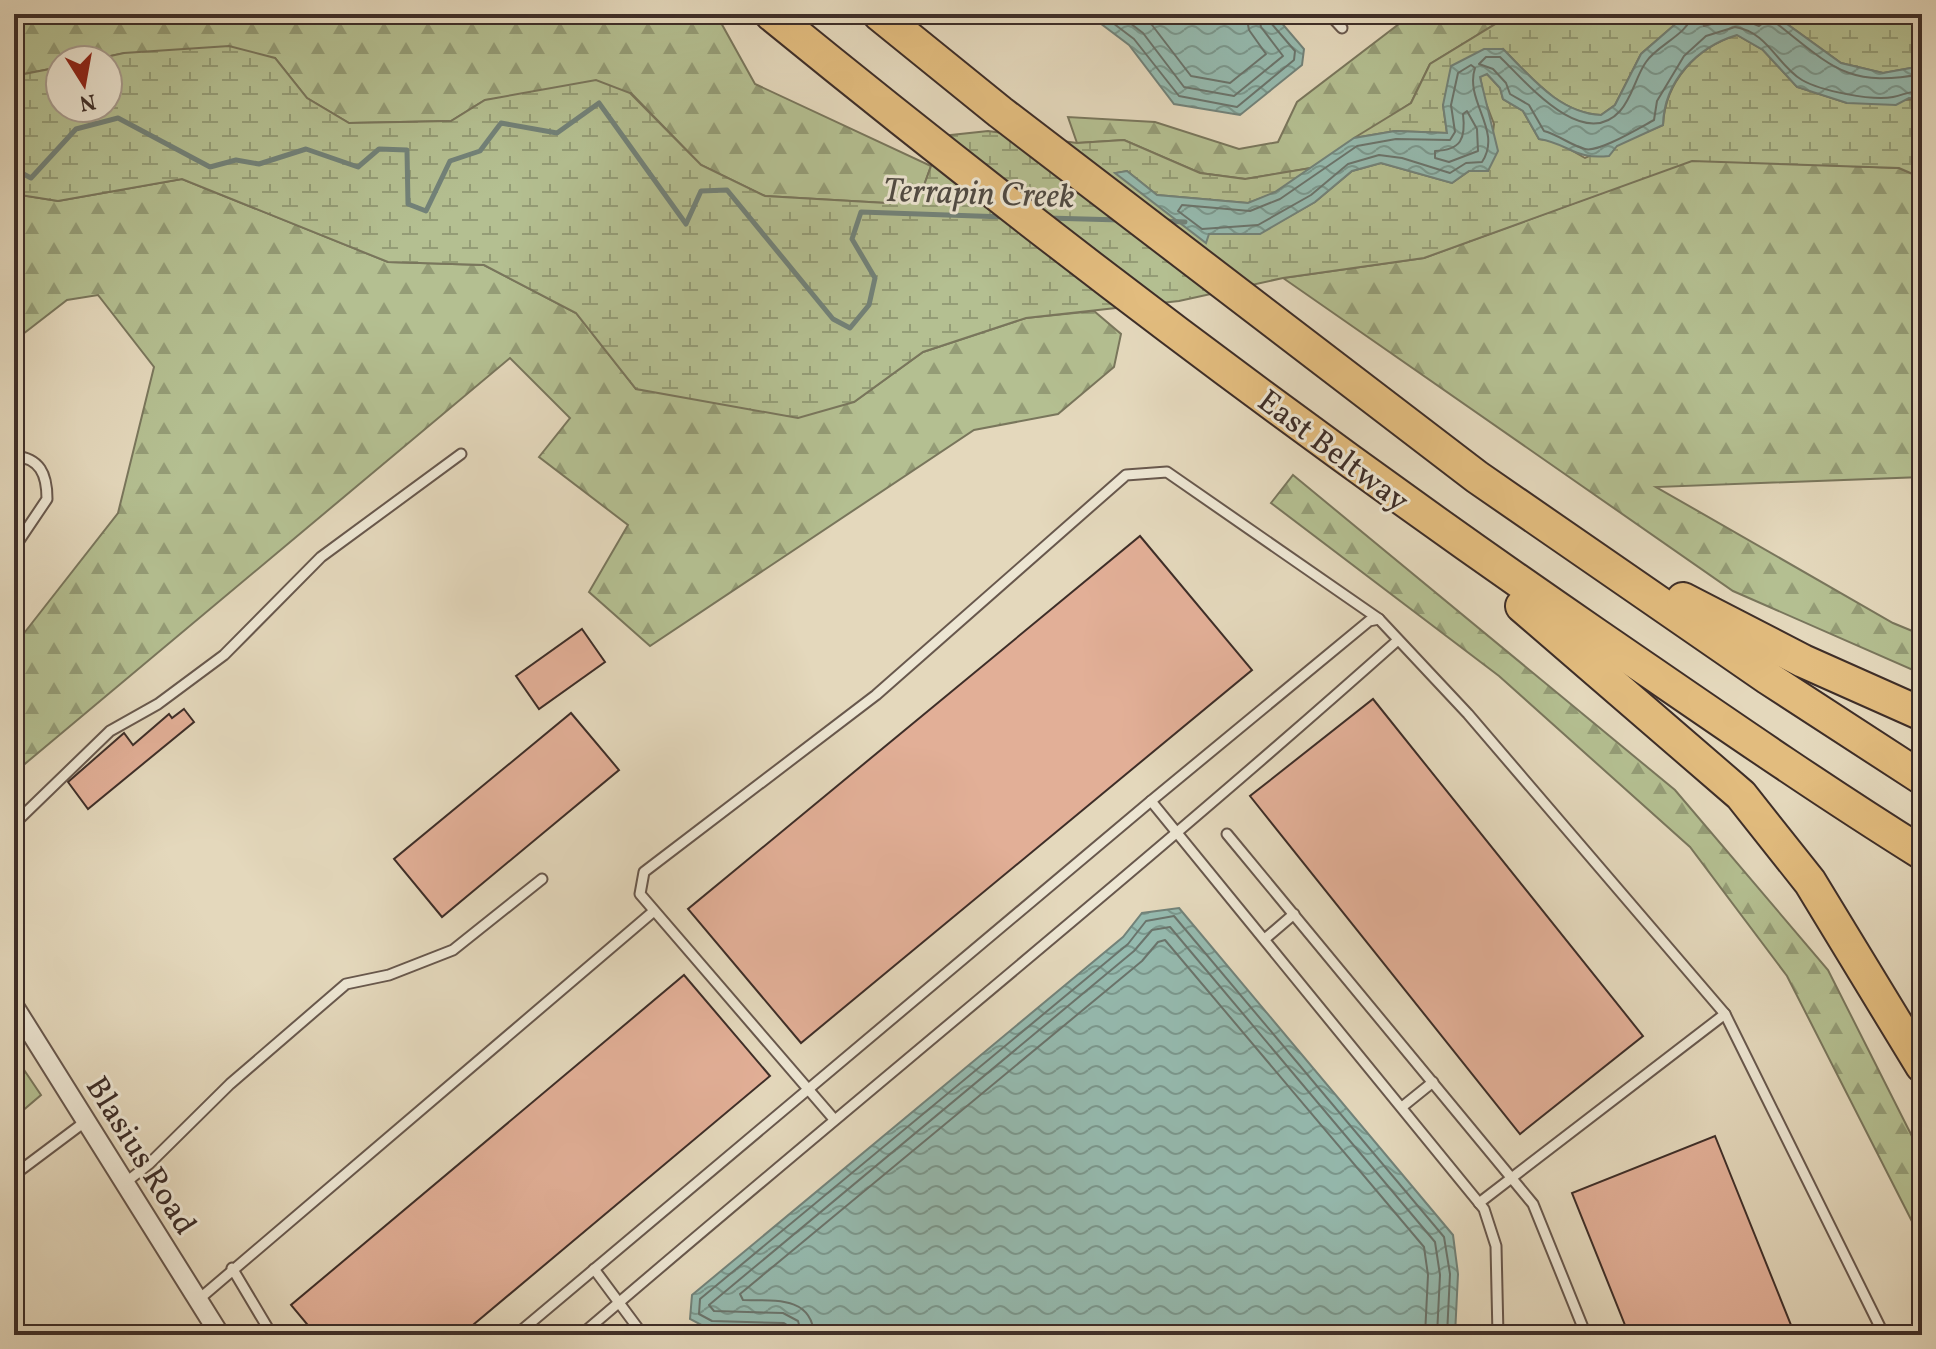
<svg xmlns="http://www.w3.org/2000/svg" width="1936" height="1349" viewBox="0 0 1936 1349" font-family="Vollkorn,serif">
<defs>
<pattern id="forest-firs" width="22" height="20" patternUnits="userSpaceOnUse" patternTransform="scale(2)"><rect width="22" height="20" fill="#b4bf91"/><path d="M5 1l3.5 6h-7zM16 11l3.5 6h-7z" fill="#949c76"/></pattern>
<pattern id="wetland-marsh" width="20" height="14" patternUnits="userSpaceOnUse" patternTransform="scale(2)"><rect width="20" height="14" fill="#b4bf91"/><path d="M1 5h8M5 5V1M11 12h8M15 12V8" fill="none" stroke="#949c76"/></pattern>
<pattern id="water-waves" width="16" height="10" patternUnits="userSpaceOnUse" patternTransform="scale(2)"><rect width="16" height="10" fill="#95baaf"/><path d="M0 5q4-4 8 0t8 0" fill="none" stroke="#7b988e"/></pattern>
</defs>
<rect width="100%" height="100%" fill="#e4d8bc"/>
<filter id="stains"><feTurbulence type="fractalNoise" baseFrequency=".0025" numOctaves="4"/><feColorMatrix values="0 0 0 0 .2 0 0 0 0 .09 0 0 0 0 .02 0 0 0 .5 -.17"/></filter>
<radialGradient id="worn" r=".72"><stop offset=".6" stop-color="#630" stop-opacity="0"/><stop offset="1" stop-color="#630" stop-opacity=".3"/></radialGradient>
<!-- forest -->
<g fill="url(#forest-firs)" stroke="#79765c" stroke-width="2">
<path d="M 14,14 L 711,14 L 720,21 L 755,84 L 931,166 L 923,188 L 886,203 L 765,196 L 701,165 L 631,93 L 485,100 L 451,121 L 349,123 L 307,98 L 275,58 L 125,53 L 92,60 L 60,60 L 60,67 L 14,76 Z"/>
<path d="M 1412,14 L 1520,14 L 1507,17 L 1430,64 L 1411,103 L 1311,168 L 1246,179 L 1200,173 L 1124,140 L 1077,143 L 1068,117 L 1155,122 L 1239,149 L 1278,142 L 1297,102 Z"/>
<path d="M 1692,160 L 1899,168 L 1922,178 L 1922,477 L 1656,487 L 1893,623 L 1922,635 L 1922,674 L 1733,591 L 1283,278 L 1424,258 Z"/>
<path d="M 182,179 L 388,262 L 484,265 L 576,313 L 636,389 L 854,402 L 923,352 L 1026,318 L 1094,311 L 1121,334 L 1114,367 L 1058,414 L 974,430 L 650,646 L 589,592 L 628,525 L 539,457 L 570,418 L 510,358 L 14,773 L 14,646 L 118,513 L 154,367 L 98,295 L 67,300 L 14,341 L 14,194 L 58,201 Z"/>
<path d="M 1293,475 L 1675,790 L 1828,970 L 1922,1156 L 1922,1241 L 1787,976 L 1690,847 L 1499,676 L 1271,503 Z"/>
<path d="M 14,1055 L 41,1095 L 14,1118 Z"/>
</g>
<!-- wetland -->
<g fill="url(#wetland-marsh)" stroke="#79765c" stroke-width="2">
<path d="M 1521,14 L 1687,14 L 1641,54 L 1615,105 L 1601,115 C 1559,113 1531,77 1503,49 L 1443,105 L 1447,133 L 1395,131 L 1354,138 L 1411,103 L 1430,64 L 1507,17 Z"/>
<path d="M 1773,14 L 1922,14 L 1922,66 L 1883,73 L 1841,63 Z"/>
<path d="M 1737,35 L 1763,50 L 1797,87 L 1847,103 L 1922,99 L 1922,178 L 1899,168 L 1692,161 L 1424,258 L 1283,278 L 1179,301 L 1026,318 L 923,352 L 854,402 L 798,418 L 636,389 L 576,313 L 484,265 L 388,262 L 182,179 L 58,201 L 14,194 L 14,76 L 60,67 L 60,108 L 108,108 L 108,60 L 92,60 L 124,53 L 229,46 L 275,58 L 307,98 L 349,123 L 451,121 L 485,100 L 596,80 L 630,93 L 701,165 L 765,196 L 886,203 L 923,188 L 942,136 L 988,131 L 1077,143 L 1124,140 L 1200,173 L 1245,179 L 1311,168 L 1275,193 L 1248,203 L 1157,195 L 1127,171 L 1116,173 L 1209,234 L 1260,233 L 1315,202 L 1352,171 L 1381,163 L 1452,183 L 1469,171 L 1488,171 L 1494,124 L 1484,98 L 1480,76 L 1487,74 L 1500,88 L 1503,99 L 1523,111 L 1539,139 L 1555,141 L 1585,158 L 1663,125 C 1665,81 1697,47 1737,35 Z"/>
</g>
<!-- water -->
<g fill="url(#water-waves)" stroke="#728279" stroke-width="2">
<path d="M 1088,14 L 1274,14 L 1304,49 L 1302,65 L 1240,115 L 1174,104 L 1129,45 Z"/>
<path d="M 1687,14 L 1773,14 L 1841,63 L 1883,73 L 1922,66 L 1922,99 L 1909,98 L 1896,105 L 1847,103 L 1797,87 L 1763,50 L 1737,35 C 1697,47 1664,81 1663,125 L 1617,146 L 1609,156 C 1574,160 1570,144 1539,139 L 1523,111 L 1503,99 L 1500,88 L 1487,74 L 1480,77 L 1498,151 L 1488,171 L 1469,171 L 1452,183 L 1381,163 L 1352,171 L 1315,202 L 1260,234 L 1209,234 L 1206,243 L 1115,173 L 1127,171 L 1157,195 L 1248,203 L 1275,192 L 1354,138 L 1395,131 L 1447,133 L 1443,105 L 1451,66 L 1484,49 L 1503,49 C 1531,77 1559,113 1601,115 L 1615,105 L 1641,54 Z"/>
<path d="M 1179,908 L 1453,1235 L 1458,1274 L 1455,1335 L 914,1335 L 709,1329 L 690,1319 L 692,1295 L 1123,937 L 1142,913 Z"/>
</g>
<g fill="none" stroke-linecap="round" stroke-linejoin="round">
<!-- shore -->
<g stroke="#6a746c" stroke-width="2">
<path d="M 1101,14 L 1134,39 L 1179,96 L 1237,107 L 1294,60 L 1295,51 L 1270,22 L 1268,14"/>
<path d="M 1118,14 L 1143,33 L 1184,87 L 1234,96 L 1283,56 L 1261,27 L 1258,14"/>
<path d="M 1138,14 L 1152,25 L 1191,76 L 1230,83 L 1266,54 L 1249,30 L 1246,14"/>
<path d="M 1692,14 C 1689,34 1657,45 1646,62 C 1636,76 1632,98 1620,111 C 1583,152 1526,82 1500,57 L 1486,57 L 1479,64 L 1493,69 L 1506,83 L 1510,94 L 1529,105 L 1544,131 C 1559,135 1570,145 1585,149 C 1598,153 1639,128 1654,120 L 1657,101 L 1684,56 L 1706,36 L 1735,27 C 1768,32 1777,65 1802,80 C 1821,91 1872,101 1893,97 C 1905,95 1908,90 1922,92"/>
<path d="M 1702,14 L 1704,26 L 1737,17 L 1759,26 L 1763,23 L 1763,14"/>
<path d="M 1773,14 L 1776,23 C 1832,67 1848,88 1922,74"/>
<path d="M 1471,65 L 1475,68 C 1464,101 1503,131 1482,162 L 1466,163 L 1450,173 L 1402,158 L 1379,155 L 1348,164 L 1311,195 L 1258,225 L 1202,229 L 1178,211 L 1182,205 L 1250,211 L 1280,199 L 1357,146 L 1396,139 L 1450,140 L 1455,132 L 1451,105 L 1458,73 Z"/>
<path d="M 1467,111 L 1477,129 L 1478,151 L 1449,162 L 1435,158 L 1435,151 C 1461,150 1466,139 1463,114 Z"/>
<path d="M 792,1335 L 790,1327 L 784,1323 L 712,1321 L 699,1314 L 700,1299 L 1128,944 L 1146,921 L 1174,916 L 1444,1237 L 1450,1274 L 1447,1335"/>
<path d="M 802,1335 L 798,1321 L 783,1313 L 714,1311 L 709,1305 L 1134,951 L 1152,930 L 1170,927 L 1435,1242 L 1440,1275 L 1437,1335"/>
<path d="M 814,1335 C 812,1295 772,1301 743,1300 L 740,1294 L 1142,961 L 1158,942 L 1165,940 L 1424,1247 L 1428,1275 L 1425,1335"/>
</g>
<!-- stream -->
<g stroke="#728279" stroke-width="5">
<path d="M 14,169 L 31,178 L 76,129 L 118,118 L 210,167 L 236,160 L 259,164 L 306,149 L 358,167 L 379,149 L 407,150 L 408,204 L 426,211 L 450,161 L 480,151 L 501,123 L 557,133 L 599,103 L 686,224 L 701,191 L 727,190 L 833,319 L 850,328 L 869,305 L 875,278 L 852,239 L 861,212 L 1005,217"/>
<path d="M 1047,218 L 1121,220"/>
<path d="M 1163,221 L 1185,222"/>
</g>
</g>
<!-- building -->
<g fill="#e2af97" stroke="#3e2e28" stroke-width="2">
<path d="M 1140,536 L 1252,670 L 801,1043 L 688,909 Z"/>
<path d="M 582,629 L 605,662 L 539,709 L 516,676 Z"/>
<path d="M 1373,699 L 1643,1036 L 1520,1134 L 1250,796 Z"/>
<path d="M 184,709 L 194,722 L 88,809 L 68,782 L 124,733 L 133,745 L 169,714 L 172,718 Z"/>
<path d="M 571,713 L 619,770 L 442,917 L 394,859 Z"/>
<path d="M 684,975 L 770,1076 L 461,1335 L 316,1335 L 291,1305 Z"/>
<path d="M 1715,1136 L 1795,1335 L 1629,1335 L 1572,1193 Z"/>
</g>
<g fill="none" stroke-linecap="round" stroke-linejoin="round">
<defs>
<g id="service">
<path d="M 1329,14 L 1342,28"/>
<path d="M 14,456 C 40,458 47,474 47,499 L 14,548"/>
<path d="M 14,824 L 110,731 L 158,704 L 224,655 L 321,557 L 461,454"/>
<path d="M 1227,834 L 1533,1204 L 1586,1335"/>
<path d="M 1266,938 L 1294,914"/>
<path d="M 1402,1107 L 1433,1082"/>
<path d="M 833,1118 L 640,894 L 644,872 L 876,695 L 1126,475 L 1167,472 L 1379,619"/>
<path d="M 14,1175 L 86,1121"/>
<path d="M 125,1183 L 149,1164 L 230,1084 L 346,984 L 389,975 L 453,950 L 542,879"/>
<path d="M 1479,1203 L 1725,1014"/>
<path d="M 232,1268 L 272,1335"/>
<path d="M 594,1269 L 643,1335"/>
<path d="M 198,1300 L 654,911"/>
<path d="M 516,1335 L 1151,801"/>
<path d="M 581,1335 C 852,1102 1131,878 1398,640"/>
<path d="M 1498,1335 L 1496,1246 L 1484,1209 L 1151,801 L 1369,621 L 1379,619 L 1468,714 L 1725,1014 L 1884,1335"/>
</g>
<path id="minor" d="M 14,1006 L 220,1335"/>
<g id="motorway">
<path d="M 771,14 C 1037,231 1311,439 1595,634 C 1703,708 1810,783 1922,853"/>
<path d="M 879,14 L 1000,112 L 1477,477 L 1768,678 L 1922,778"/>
<path d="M 1683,599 L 1803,661 L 1922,714"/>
<path d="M 1522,606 L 1741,795 L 1810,882 L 1922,1066"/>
</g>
</defs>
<!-- service casing -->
<use href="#service" stroke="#68584d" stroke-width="13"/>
<!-- minor casing -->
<use href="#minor" stroke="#68584d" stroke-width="22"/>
<!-- motorway casing -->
<use href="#motorway" stroke="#3e2e28" stroke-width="36"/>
<!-- service -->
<use href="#service" stroke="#ede6d3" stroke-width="9"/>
<!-- minor -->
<use href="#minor" stroke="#ede6d3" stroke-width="18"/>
<!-- motorway -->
<use href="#motorway" stroke="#e2bc7e" stroke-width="32"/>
</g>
<g text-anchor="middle" stroke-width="6" stroke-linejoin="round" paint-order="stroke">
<!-- street labels -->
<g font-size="32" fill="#3e2e28" stroke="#ede6d3">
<text transform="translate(1334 450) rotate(37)" y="11">East Beltway</text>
<text transform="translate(142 1155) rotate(58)" y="11">Blasius Road</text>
</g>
<!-- water labels -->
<g font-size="34" font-style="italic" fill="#4f4a43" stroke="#ede6d3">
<text transform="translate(979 192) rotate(2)" y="12">Terrapin Creek</text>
</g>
</g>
<!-- margin -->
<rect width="1936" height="1349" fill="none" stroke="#e4d8bc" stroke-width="48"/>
<rect x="16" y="16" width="1904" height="1317" fill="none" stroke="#3e2e28" stroke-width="4"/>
<rect x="24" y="24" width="1888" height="1301" fill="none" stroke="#3e2e28" stroke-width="2"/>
<!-- north arrow -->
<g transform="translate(84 84) rotate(169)"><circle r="38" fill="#ede6d3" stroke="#a79c8f" stroke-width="2"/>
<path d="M0-6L14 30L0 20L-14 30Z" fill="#8f2418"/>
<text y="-12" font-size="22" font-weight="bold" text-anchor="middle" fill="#3e2e28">N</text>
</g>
<rect width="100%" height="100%" filter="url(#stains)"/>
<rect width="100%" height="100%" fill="url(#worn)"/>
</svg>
